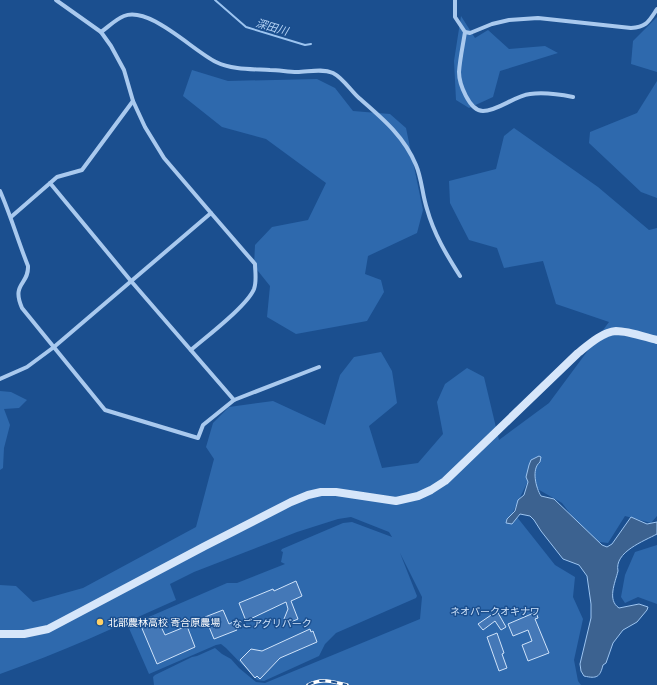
<svg xmlns="http://www.w3.org/2000/svg" width="657" height="685" viewBox="0 0 657 685" font-family="Ubuntu,'Noto Sans JP',sans-serif">
<rect width="100%" height="100%" fill="#1b4f8f"/>
<!-- green -->
<g fill="#2e69ad">
<path d="M 461,16 L 475,38 L 488,30 L 509,49 L 545,46 L 558,53 L 500,71 L 493,97 L 469,108 L 456,100 L 454,61 Z"/>
<path d="M 657,17 L 657,72 L 631,64 L 633,41 Z"/>
<path d="M 192,70 L 228,81 L 317,79 L 335,88 L 353,111 L 390,114 L 406,128 L 423,210 L 417,233 L 368,256 L 365,274 L 381,280 L 384,292 L 367,321 L 296,334 L 267,317 L 270,286 L 254,266 L 255,245 L 272,227 L 308,220 L 326,183 L 266,139 L 222,127 L 183,96 Z"/>
<path d="M 657,81 L 657,198 L 641,192 L 589,143 L 590,132 L 637,113 Z"/>
<path d="M 514,128 L 598,187 L 649,230 L 657,228 L 657,516 L 651,523 L 625,516 L 608,543 L 591,541 L 562,503 L 527,483 L 513,512 L 555,565 L 575,577 L 573,597 L 583,619 L 574,660 L 578,681 L 581,685 L 154,685 L 153,677 L 155,675 L 192,657 L 197,656 L 215,648 L 222,654 L 231,659 L 239,668 L 256,682 L 265,683 L 420,619 L 422,597 L 400,553 L 417,596 L 416,598 L 336,633 L 325,644 L 319,656 L 264,681 L 257,680 L 226,648 L 221,644 L 216,645 L 149,674 L 128,626 L 227,583 L 237,583 L 285,564 L 281,562 L 283,552 L 281,551 L 282,549 L 343,523 L 352,522 L 392,537 L 389,532 L 351,517 L 338,519 L 297,532 L 194,572 L 170,584 L 176,600 C 118,626 60,653 0,674 L 0,585 L 16,586 L 33,602 L 83,588 L 196,527 L 214,459 L 206,447 L 213,423 L 229,407 L 273,401 L 325,425 L 340,375 L 354,357 L 381,352 L 392,371 L 397,403 L 369,426 L 382,468 L 418,463 L 443,434 L 437,402 L 445,384 L 467,368 L 484,377 L 499,440 L 549,403 L 609,322 L 556,304 L 543,261 L 504,268 L 497,248 L 469,240 L 450,203 L 449,181 L 496,169 L 504,136 Z"/>
<path d="M 0,391 L 11,392 L 27,400 L 19,408 L 4,409 L 10,425 L 4,448 L 3,468 L 0,470 Z"/>
<path d="M 657,545 L 657,604 L 638,597 L 625,603 L 621,597 L 625,575 L 635,552 Z"/>
</g>
<!-- water -->
<path fill="#3c6290" stroke="#9cc4f0" d="M 539,456 L 541,457 L 540,462 C 531,469 536,488 541,496 L 554,499 L 602,545 L 607,547 L 612,544 L 631,517 L 647,524 L 657,522 L 657,534 C 644,541 614,552 618,571 C 615,583 607,600 619,608 L 639,604 L 648,607 L 647,610 L 637,622 L 623,630 L 613,643 L 606,663 L 603,665 C 600,677 597,679 584,676 L 581,671 L 580,664 L 591,618 L 591,604 L 587,576 L 579,565 L 563,559 L 541,531 L 534,520 L 530,516 L 520,514 L 512,524 L 506,523 L 507,519 L 515,511 L 518,500 L 524,495 L 528,482 L 526,477 L 529,465 L 531,460 Z"/>
<g fill="none" stroke-linecap="round" stroke-linejoin="round">
<!-- stream -->
<path stroke="#9cc4f0" stroke-width="2" d="M 215,0 L 246,27 L 305,45 L 311,44"/>
</g>
<!-- building -->
<g fill="#4478b7" stroke="#cfe3fa">
<path d="M 296,581 L 302,596 L 291,601 L 298,619 L 291,622 L 284,619 L 288,609 L 286,602 L 246,621 L 239,603 L 273,589 L 274,591 Z"/>
<path d="M 223,610 L 229,624 L 233,622 L 237,630 L 214,639 L 205,617 Z"/>
<path d="M 497,611 L 506,627 L 501,630 L 495,621 L 483,630 L 478,624 Z"/>
<path d="M 536,612 L 538,618 L 535,619 L 549,653 L 528,661 L 522,645 L 532,641 L 528,630 L 513,636 L 508,624 Z"/>
<path d="M 157,618 L 165,635 L 187,626 L 195,647 L 157,664 L 141,626 Z"/>
<path d="M 310,629 L 311,632 L 313,631 L 317,642 L 280,658 L 260,679 L 257,676 L 255,678 L 240,660 L 251,649 L 262,651 Z"/>
<path d="M 497,633 L 504,653 L 502,654 L 507,668 L 499,671 L 487,637 Z"/>
</g>
<g fill="none" stroke-linecap="round" stroke-linejoin="round">
<!-- street -->
<g stroke="#a9c9ee" stroke-width="4">
<path d="M 56,0 L 101,32 L 111,46 L 124,70 L 133,101 L 145,127 L 164,158 L 211,213 L 255,264 C 255,271 257,281 254,289 C 247,306 206,337 191,350"/>
<path d="M 455,0 L 455,17 L 465,32 C 463,45 460,58 459,72 C 459,83 469,111 483,111 C 498,111 514,96 530,94 C 544,92 558,94 573,97"/>
<path d="M 101,32 C 108,27 116,19 124,16 C 150,6 193,51 216,62 C 232,70 253,69 270,70 C 279,70 288,72 297,72 C 308,72 322,68 333,73 C 343,78 351,91 359,98 C 382,118 404,136 416,165 C 422,179 422,194 427,209 C 434,234 446,254 460,276"/>
<path d="M 465,32 L 470,33 L 492,24 L 509,20 L 538,18 L 631,28 C 647,27 649,21 657,9"/>
<path d="M 50,183 L 131,281 L 234,400"/>
<path d="M 0,191 C 11,216 18,241 28,266 C 29,285 11,283 22,308 L 105,410 L 198,438 L 203,425 L 234,400 L 319,367"/>
<path d="M 11,217 L 57,177 L 82,170 L 133,101"/>
<path d="M 0,379 L 27,367 L 54,347 L 211,213"/>
</g>
<!-- secondary -->
<path stroke="#d6e6fa" stroke-width="8" d="M 0,634 L 24,634 L 48,629 L 205,546 L 291,502 L 308,495 L 321,492 L 336,492 L 396,501 L 418,496 L 431,490 L 445,481 L 578,353 C 588,345 602,332 616,331 C 628,331 645,337 657,340"/>
<defs>
<path id="rail" d="M 308,685 C 323,677 332,682 347,685"/>
</defs>
<!-- rail casing -->
<use href="#rail" stroke="#fff" stroke-width="3.5"/>
<!-- rail -->
<use href="#rail" stroke="#1b4f8f" stroke-width="2" stroke-dasharray="6" stroke-linecap="butt"/>
</g>
<!-- markers -->
<circle fill="#ffd166" stroke="#1b4f8f" stroke-width="1.5" cx="100" cy="622" r="4"/>
<g text-anchor="middle" stroke-width="3" stroke-linejoin="round" paint-order="stroke">
<!-- park labels -->
<g font-size="10" fill="#cfe3fa" stroke="#1b4f8f">
<text x="495" y="615">ネオパークオキナワ</text>
<text x="272" y="627">なごアグリパーク</text>
</g>
<!-- poi labels -->
<g font-size="10" fill="#fff" stroke="#1b4f8f" text-anchor="start">
<text x="108" y="626">北部農林高校 寄合原農場</text>
</g>
<!-- water labels -->
<g font-size="11" font-style="italic" fill="#b5d3f5" stroke="#1b4f8f">
<text transform="translate(272 27) rotate(16)" y="4">深田川</text>
</g>
</g>
</svg>
